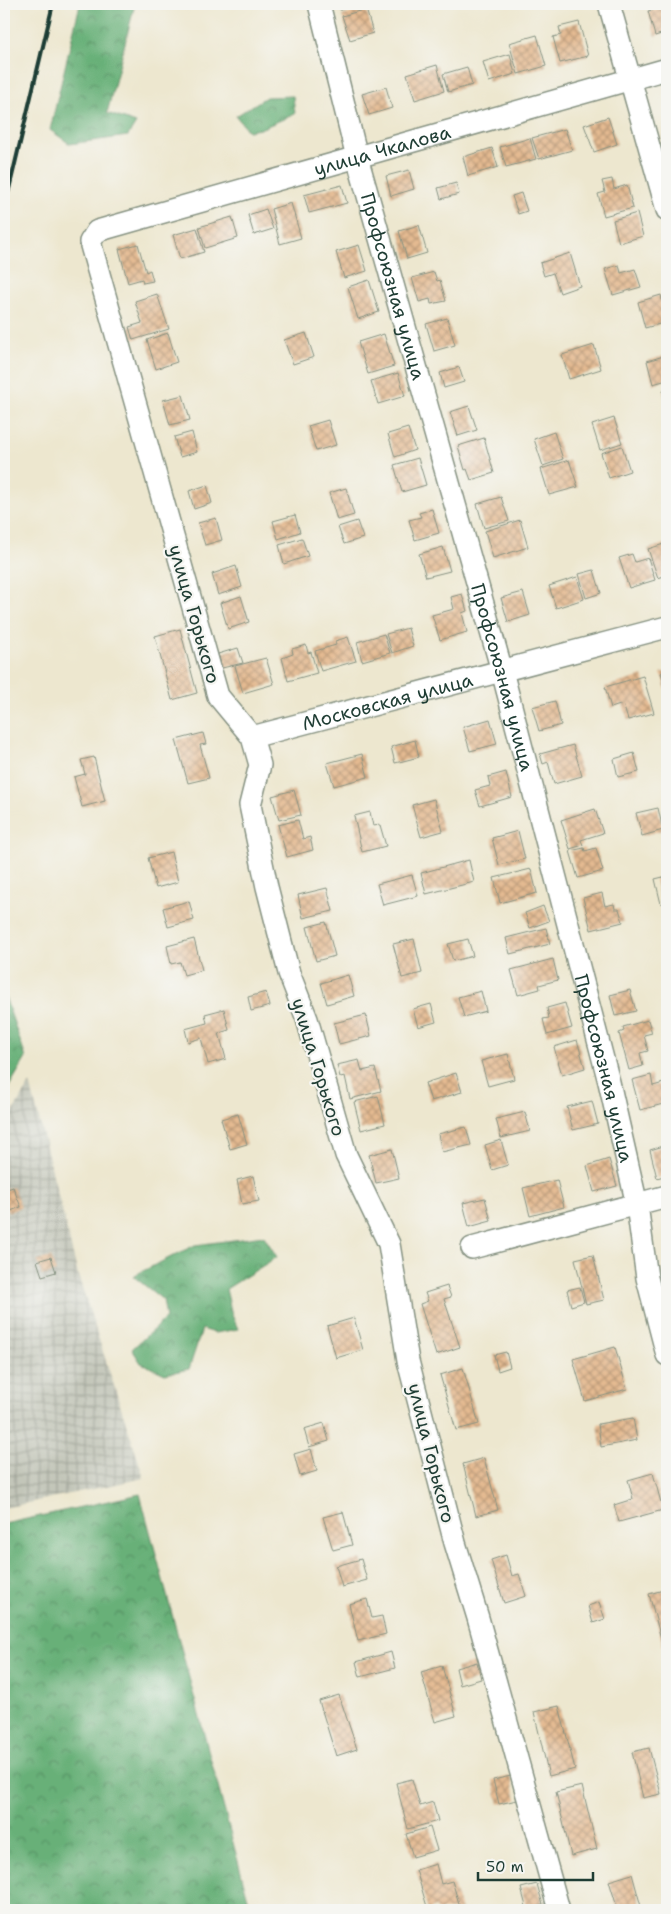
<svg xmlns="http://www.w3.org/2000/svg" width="671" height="1914" viewBox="0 0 671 1914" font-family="'Shantell Sans',sans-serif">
<defs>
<pattern id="industrial-grid" width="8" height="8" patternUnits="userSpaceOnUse" patternTransform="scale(1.25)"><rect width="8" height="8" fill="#c3c6b9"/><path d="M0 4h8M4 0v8" fill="none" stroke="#9ea297"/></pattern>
<pattern id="forest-crowns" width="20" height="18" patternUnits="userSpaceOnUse" patternTransform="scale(1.25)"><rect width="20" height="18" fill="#68b078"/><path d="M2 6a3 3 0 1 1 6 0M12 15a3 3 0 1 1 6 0" fill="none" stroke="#559063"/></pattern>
<pattern id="building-cross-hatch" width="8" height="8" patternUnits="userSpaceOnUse" patternTransform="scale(1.25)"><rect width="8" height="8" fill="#e4ba91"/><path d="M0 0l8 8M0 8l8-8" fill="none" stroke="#b89877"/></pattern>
</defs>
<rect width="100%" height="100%" fill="#f6f6f2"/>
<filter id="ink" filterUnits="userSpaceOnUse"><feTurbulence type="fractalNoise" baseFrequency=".02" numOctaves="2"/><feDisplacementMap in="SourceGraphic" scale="10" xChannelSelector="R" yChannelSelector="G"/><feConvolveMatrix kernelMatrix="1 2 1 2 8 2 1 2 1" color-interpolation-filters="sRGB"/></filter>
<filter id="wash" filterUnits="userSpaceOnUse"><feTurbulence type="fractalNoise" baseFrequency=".0096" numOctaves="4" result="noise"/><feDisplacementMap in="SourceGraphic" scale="20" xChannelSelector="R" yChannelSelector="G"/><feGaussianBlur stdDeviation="1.12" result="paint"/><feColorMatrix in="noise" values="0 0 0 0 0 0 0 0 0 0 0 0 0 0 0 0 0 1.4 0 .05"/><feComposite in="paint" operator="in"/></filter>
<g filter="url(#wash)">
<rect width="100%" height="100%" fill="#ede7cf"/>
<!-- industrial -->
<path fill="url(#industrial-grid)" d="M 30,1083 L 78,1275 L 144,1478 L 4,1508 L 4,1127 Z"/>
<!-- forest -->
<g fill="url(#forest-crowns)" stroke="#447656">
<path d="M 80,4 L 135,4 L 107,113 L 136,123 L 128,136 L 70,144 L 50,130 Z"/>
<path d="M 293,96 L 295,114 L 260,129 L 248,131 L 236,116 L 266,97 Z"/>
<path d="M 4,994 L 26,1058 L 4,1095 Z"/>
<path d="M 264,1236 L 277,1257 L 226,1289 L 232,1315 L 238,1329 L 215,1333 L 202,1329 L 189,1369 L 165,1374 L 141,1363 L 132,1349 L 166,1318 L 163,1300 L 133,1276 L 195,1245 Z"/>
<path d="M 140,1494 L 251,1910 L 4,1910 L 4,1524 Z"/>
</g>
<g id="blocks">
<!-- building -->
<g fill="url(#building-cross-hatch)">
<path d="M 338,4 L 358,4 L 340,10 Z"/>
<path d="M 667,6 L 667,32 L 655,36 L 648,11 Z"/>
<path d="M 366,9 L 373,33 L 350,40 L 342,16 Z"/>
<path d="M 579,22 L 588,56 L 560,63 L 553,37 L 561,35 L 559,27 Z"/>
<path d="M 537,35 L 546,66 L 518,74 L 509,43 Z"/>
<path d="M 510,54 L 515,74 L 489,82 L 483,62 Z"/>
<path d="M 437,65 L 444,91 L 415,100 L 407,74 Z"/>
<path d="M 467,67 L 472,85 L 448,92 L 443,74 Z"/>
<path d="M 386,87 L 392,108 L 369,115 L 362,94 Z"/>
<path d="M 608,117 L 617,144 L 594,152 L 584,125 Z"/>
<path d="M 565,129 L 572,150 L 539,159 L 532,138 Z"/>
<path d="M 530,138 L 536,159 L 506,167 L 500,147 Z"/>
<path d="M 492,148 L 498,167 L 468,176 L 463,157 Z"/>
<path d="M 409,170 L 414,189 L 391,196 L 386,176 Z"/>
<path d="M 612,179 L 614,189 L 627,185 L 633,208 L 604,216 L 598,194 L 605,192 L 602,181 Z"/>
<path d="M 456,183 L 459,194 L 441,199 L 438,188 Z"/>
<path d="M 342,185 L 347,203 L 309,213 L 304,195 Z"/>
<path d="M 521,193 L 527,211 L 518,214 L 512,196 Z"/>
<path d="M 291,203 L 301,238 L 280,244 L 271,209 Z"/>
<path d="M 266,209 L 273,229 L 254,235 L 248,215 Z"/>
<path d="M 637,213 L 643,236 L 619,243 L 613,220 Z"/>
<path d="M 232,217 L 238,238 L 205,248 L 199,227 Z"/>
<path d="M 419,225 L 427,253 L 407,259 L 399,231 Z"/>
<path d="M 197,228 L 204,252 L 180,259 L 173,235 Z"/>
<path d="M 138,244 L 146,272 L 150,270 L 153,281 L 143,283 L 142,279 L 128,283 L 119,249 Z"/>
<path d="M 359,245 L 367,271 L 344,278 L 336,252 Z"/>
<path d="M 570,253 L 580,286 L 560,293 L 553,273 L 544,276 L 540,263 Z"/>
<path d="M 619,265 L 621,273 L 635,269 L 641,287 L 613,295 L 605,269 Z"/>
<path d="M 434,272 L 437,281 L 440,280 L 446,301 L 431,304 L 430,299 L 419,302 L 412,278 Z"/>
<path d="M 369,280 L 379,312 L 358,319 L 348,287 Z"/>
<path d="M 157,294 L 169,329 L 133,340 L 129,327 L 142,323 L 135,301 Z"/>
<path d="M 661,295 L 667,322 L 645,328 L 638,302 Z"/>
<path d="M 447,318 L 455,345 L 434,351 L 426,324 Z"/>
<path d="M 168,333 L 177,362 L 156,369 L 147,340 Z"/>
<path d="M 306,333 L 314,357 L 293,364 L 284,340 Z"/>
<path d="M 384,334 L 394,366 L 368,374 L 358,342 Z"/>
<path d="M 594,345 L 601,369 L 569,379 L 562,355 Z"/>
<path d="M 667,355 L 667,380 L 653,384 L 647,361 Z"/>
<path d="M 459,367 L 464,382 L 444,388 L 440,373 Z"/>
<path d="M 398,373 L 405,396 L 378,404 L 371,381 Z"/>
<path d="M 667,390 L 667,405 L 663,391 Z"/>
<path d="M 183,395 L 190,420 L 170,425 L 163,400 Z"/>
<path d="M 469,406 L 477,430 L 458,436 L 450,412 Z"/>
<path d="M 614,418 L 622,443 L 600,450 L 592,425 Z"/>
<path d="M 328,420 L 336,445 L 316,451 L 308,426 Z"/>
<path d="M 408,428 L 415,450 L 395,457 L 388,434 Z"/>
<path d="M 192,432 L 197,452 L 180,457 L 174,437 Z"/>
<path d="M 554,432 L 563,459 L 543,466 L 534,439 Z"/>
<path d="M 484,438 L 494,473 L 471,480 L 467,469 L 465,470 L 458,446 Z"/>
<path d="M 622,446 L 630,471 L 609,478 L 601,453 Z"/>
<path d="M 418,458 L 426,485 L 402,492 L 394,465 Z"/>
<path d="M 569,460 L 578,487 L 549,495 L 541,469 Z"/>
<path d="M 207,485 L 212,503 L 194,509 L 189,491 Z"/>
<path d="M 346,488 L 354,515 L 337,520 L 329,493 Z"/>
<path d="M 501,497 L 509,521 L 484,528 L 477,504 Z"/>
<path d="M 432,509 L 439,533 L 415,540 L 409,520 L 421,517 L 419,513 Z"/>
<path d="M 295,515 L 300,532 L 278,539 L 273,521 Z"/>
<path d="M 216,518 L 222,540 L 205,545 L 198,523 Z"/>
<path d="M 520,520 L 528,547 L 493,558 L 485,531 Z"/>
<path d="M 357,521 L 363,538 L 344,544 L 338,527 Z"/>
<path d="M 302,538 L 308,556 L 284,564 L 279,545 Z"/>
<path d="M 667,543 L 667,575 L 658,578 L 648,549 Z"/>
<path d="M 443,547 L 450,571 L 426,577 L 419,554 Z"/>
<path d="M 632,554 L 635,562 L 648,558 L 655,580 L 629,588 L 619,558 Z"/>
<path d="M 236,566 L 242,587 L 218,595 L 212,574 Z"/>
<path d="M 594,570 L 601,593 L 586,598 L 579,574 Z"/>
<path d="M 577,577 L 584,599 L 556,608 L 549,586 Z"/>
<path d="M 523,592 L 530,615 L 508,622 L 501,598 Z"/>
<path d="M 462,594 L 467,611 L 462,613 L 467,632 L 440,640 L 432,615 L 454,609 L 451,597 Z"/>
<path d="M 241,596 L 249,622 L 228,629 L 220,603 Z"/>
<path d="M 408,628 L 413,646 L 392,653 L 386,634 Z"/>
<path d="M 180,629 L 197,693 L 172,700 L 155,636 Z"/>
<path d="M 384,634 L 390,653 L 362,661 L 357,642 Z"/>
<path d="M 348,637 L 356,661 L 321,671 L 315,651 L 336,645 L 335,641 Z"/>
<path d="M 306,645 L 308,653 L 311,652 L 317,673 L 288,681 L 282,658 L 293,654 L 292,649 Z"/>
<path d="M 238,648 L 243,663 L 222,668 L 218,654 Z"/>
<path d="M 266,658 L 274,684 L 243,693 L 235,666 Z"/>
<path d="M 667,671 L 667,693 L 661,673 Z"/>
<path d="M 643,676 L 654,713 L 628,720 L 623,704 L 611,708 L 605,687 Z"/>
<path d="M 555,701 L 561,725 L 539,731 L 532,707 Z"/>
<path d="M 490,719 L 497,744 L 470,751 L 463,727 Z"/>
<path d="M 203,733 L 206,744 L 200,745 L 209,778 L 188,783 L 176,740 Z"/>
<path d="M 415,740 L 419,757 L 395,763 L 391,747 Z"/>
<path d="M 573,745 L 582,776 L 554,784 L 548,762 L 543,764 L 540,754 Z"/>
<path d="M 634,753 L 639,772 L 618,777 L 614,759 Z"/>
<path d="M 362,754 L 368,777 L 334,786 L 327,763 Z"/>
<path d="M 94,757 L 105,801 L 82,807 L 74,777 L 85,774 L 81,760 Z"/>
<path d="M 506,772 L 512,797 L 480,806 L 475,790 L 490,786 L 488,777 Z"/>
<path d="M 294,790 L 301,815 L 279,820 L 272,796 Z"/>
<path d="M 434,799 L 443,831 L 421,837 L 412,805 Z"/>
<path d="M 658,808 L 663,830 L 642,836 L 636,813 Z"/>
<path d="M 595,809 L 603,833 L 581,840 L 583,845 L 570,849 L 561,820 Z"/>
<path d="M 370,812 L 373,826 L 380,825 L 386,846 L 362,852 L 354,816 Z"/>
<path d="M 298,820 L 303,839 L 310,837 L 313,850 L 287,857 L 278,825 Z"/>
<path d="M 518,831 L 525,859 L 499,865 L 492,838 Z"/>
<path d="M 584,848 L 585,851 L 596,848 L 603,871 L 578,878 L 570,851 Z"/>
<path d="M 171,852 L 178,882 L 156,888 L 148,858 Z"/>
<path d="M 469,860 L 474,882 L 426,894 L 421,873 Z"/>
<path d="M 531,869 L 537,893 L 500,903 L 494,878 Z"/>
<path d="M 412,875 L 418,896 L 383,905 L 377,884 Z"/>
<path d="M 667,876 L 667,903 L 661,904 L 655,879 Z"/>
<path d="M 327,888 L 333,911 L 303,918 L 298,895 Z"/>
<path d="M 602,893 L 605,906 L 614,904 L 615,909 L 619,909 L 623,922 L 591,930 L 583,898 Z"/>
<path d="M 189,901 L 194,920 L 168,927 L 163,908 Z"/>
<path d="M 543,906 L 549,921 L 530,928 L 525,913 Z"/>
<path d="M 326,922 L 335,956 L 316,961 L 307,927 Z"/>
<path d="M 546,928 L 550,944 L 510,954 L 506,938 Z"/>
<path d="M 194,939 L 202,970 L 184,975 L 180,962 L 171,964 L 167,946 Z"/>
<path d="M 414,939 L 422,973 L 402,978 L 393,944 Z"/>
<path d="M 468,939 L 473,956 L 453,961 L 448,944 Z"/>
<path d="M 553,959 L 558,980 L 539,985 L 540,989 L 518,995 L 511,970 Z"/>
<path d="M 348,975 L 354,996 L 327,1004 L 321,983 Z"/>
<path d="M 630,990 L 636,1011 L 615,1016 L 610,995 Z"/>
<path d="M 481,991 L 486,1011 L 464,1017 L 458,997 Z"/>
<path d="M 266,992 L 270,1006 L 251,1011 L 248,997 Z"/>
<path d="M 565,1003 L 572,1028 L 547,1035 L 543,1019 L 549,1018 L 547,1008 Z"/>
<path d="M 431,1004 L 436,1022 L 418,1027 L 413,1009 Z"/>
<path d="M 224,1009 L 229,1030 L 219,1033 L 226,1059 L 208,1064 L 201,1038 L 188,1042 L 185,1029 L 207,1023 L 205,1014 Z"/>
<path d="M 366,1015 L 371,1036 L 339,1044 L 334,1023 Z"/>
<path d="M 648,1020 L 652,1033 L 644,1035 L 648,1051 L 640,1053 L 643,1066 L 629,1070 L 619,1033 L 624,1031 L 623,1027 Z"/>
<path d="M 577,1040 L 585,1068 L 562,1075 L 554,1047 Z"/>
<path d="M 508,1054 L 514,1079 L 488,1086 L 481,1061 Z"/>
<path d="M 359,1060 L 362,1071 L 375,1068 L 381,1091 L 350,1099 L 345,1076 L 340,1077 L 337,1065 Z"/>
<path d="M 456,1073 L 462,1092 L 431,1101 L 425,1083 Z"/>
<path d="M 651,1075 L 653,1086 L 667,1082 L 667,1103 L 640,1110 L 632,1080 Z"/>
<path d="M 378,1096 L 385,1124 L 361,1130 L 354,1102 Z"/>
<path d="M 592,1101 L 598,1124 L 573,1130 L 567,1107 Z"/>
<path d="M 525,1112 L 530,1131 L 501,1138 L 496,1119 Z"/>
<path d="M 238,1114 L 247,1144 L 230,1149 L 221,1119 Z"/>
<path d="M 466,1127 L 471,1145 L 442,1152 L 438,1134 Z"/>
<path d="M 501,1140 L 508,1165 L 492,1170 L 485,1145 Z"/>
<path d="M 667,1145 L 667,1175 L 657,1178 L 650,1150 Z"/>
<path d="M 392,1149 L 399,1178 L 376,1183 L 369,1155 Z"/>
<path d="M 609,1159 L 617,1186 L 594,1192 L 587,1166 Z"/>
<path d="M 253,1176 L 259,1201 L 242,1204 L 237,1180 Z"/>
<path d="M 557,1180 L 564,1207 L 530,1216 L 523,1188 Z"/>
<path d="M 13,1187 L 21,1207 L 8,1212 L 4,1200 L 4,1190 Z"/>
<path d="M 485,1198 L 491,1221 L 469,1227 L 463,1203 Z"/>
<path d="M 593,1255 L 604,1300 L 586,1304 L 575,1259 Z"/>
<path d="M 51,1257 L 56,1272 L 42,1276 L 37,1261 Z"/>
<path d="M 447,1286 L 451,1297 L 444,1299 L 460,1347 L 436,1355 L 420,1304 L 428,1301 L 425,1293 Z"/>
<path d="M 580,1287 L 584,1302 L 571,1306 L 567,1290 Z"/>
<path d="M 354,1318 L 363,1350 L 336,1358 L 327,1326 Z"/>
<path d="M 615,1347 L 627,1389 L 585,1401 L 573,1359 Z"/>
<path d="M 506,1352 L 510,1367 L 498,1371 L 494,1355 Z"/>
<path d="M 463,1368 L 479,1424 L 456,1430 L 440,1375 Z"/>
<path d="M 633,1418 L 637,1440 L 601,1447 L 598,1424 Z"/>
<path d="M 324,1423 L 329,1441 L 309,1447 L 304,1429 Z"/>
<path d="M 311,1449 L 317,1471 L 300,1476 L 294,1454 Z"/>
<path d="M 484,1458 L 498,1510 L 476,1516 L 463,1464 Z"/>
<path d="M 653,1473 L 663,1510 L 619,1522 L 614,1505 L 633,1499 L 628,1480 Z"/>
<path d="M 343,1512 L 352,1545 L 333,1550 L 323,1517 Z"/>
<path d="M 506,1555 L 512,1576 L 519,1574 L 526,1596 L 504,1603 L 491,1560 Z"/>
<path d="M 361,1559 L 367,1580 L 342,1587 L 336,1566 Z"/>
<path d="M 667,1589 L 667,1661 L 649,1594 Z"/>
<path d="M 367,1599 L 372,1618 L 382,1616 L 386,1634 L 358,1641 L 349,1604 Z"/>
<path d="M 599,1602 L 605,1619 L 593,1623 L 588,1606 Z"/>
<path d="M 391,1652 L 395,1668 L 360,1677 L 356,1662 Z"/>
<path d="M 477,1662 L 481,1679 L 460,1685 L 456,1668 Z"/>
<path d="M 442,1666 L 456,1716 L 435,1722 L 421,1672 Z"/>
<path d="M 339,1695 L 357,1749 L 336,1756 L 319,1701 Z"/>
<path d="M 559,1706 L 575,1769 L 549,1776 L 534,1712 Z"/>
<path d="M 649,1748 L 661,1794 L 643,1798 L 632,1752 Z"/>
<path d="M 511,1776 L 517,1800 L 499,1804 L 493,1780 Z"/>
<path d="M 412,1779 L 420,1806 L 433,1802 L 438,1821 L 408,1829 L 396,1783 Z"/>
<path d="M 582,1786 L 597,1849 L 571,1856 L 556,1792 Z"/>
<path d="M 430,1827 L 437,1850 L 413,1857 L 406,1834 Z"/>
<path d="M 436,1864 L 441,1884 L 452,1881 L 461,1910 L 437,1910 L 436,1907 L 428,1910 L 416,1870 Z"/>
<path d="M 632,1874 L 642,1910 L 618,1910 L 609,1881 Z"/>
<path d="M 537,1884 L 543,1905 L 527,1910 L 521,1888 Z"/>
</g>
</g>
</g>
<g filter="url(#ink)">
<use href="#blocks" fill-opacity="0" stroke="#869282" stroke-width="1"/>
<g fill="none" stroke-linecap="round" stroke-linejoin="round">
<defs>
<g id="minor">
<path id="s1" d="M 319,4 L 357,157 L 502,671 L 609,1082 L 637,1205 L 647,1278 L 667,1355"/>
<path d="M 609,4 L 667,210"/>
<path id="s2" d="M 252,737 L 667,627"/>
<path d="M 472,1248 L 667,1196"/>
<path id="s3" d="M 559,1910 L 478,1618 L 455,1543 L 408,1361 L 389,1244 L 346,1155 L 307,1019 L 289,973 L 267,887 L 250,805 L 260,765 L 252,737 L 218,696 L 90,242 L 97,231 L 667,69"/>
</g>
</defs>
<!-- minor casing -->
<use href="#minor" stroke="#869282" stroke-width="24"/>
<!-- minor -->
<use href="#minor" stroke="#fff" stroke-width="21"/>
<!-- rail -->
<path stroke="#1f3d34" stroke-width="4" d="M 4,210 L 53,4"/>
</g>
</g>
<g text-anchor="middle" stroke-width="4.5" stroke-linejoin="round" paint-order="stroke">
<!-- street labels -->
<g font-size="19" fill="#1f3d34" stroke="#f6f6f2">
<text dy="7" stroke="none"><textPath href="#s3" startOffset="2055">улица Чкалова</textPath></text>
<text dy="7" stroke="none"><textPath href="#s1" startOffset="292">Профсоюзная улица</textPath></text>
<text transform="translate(195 614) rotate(74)" y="7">улица Горького</text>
<text dy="7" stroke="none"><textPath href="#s1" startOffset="698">Профсоюзная улица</textPath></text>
<text dy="7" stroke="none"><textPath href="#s2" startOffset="140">Московская улица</textPath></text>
<text transform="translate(319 1067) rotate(73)" y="7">улица Горького</text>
<text dy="7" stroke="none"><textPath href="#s1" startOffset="1102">Профсоюзная улица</textPath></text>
<text transform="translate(432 1453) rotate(76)" y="7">улица Горького</text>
</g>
</g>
<!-- margin -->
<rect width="671" height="1914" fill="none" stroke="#f6f6f2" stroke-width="20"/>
<!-- scale -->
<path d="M478 1872v8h115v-8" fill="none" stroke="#1f3d34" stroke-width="2.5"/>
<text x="486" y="1872" font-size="15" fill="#1f3d34" stroke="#f6f6f2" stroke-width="4" paint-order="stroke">50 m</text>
</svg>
